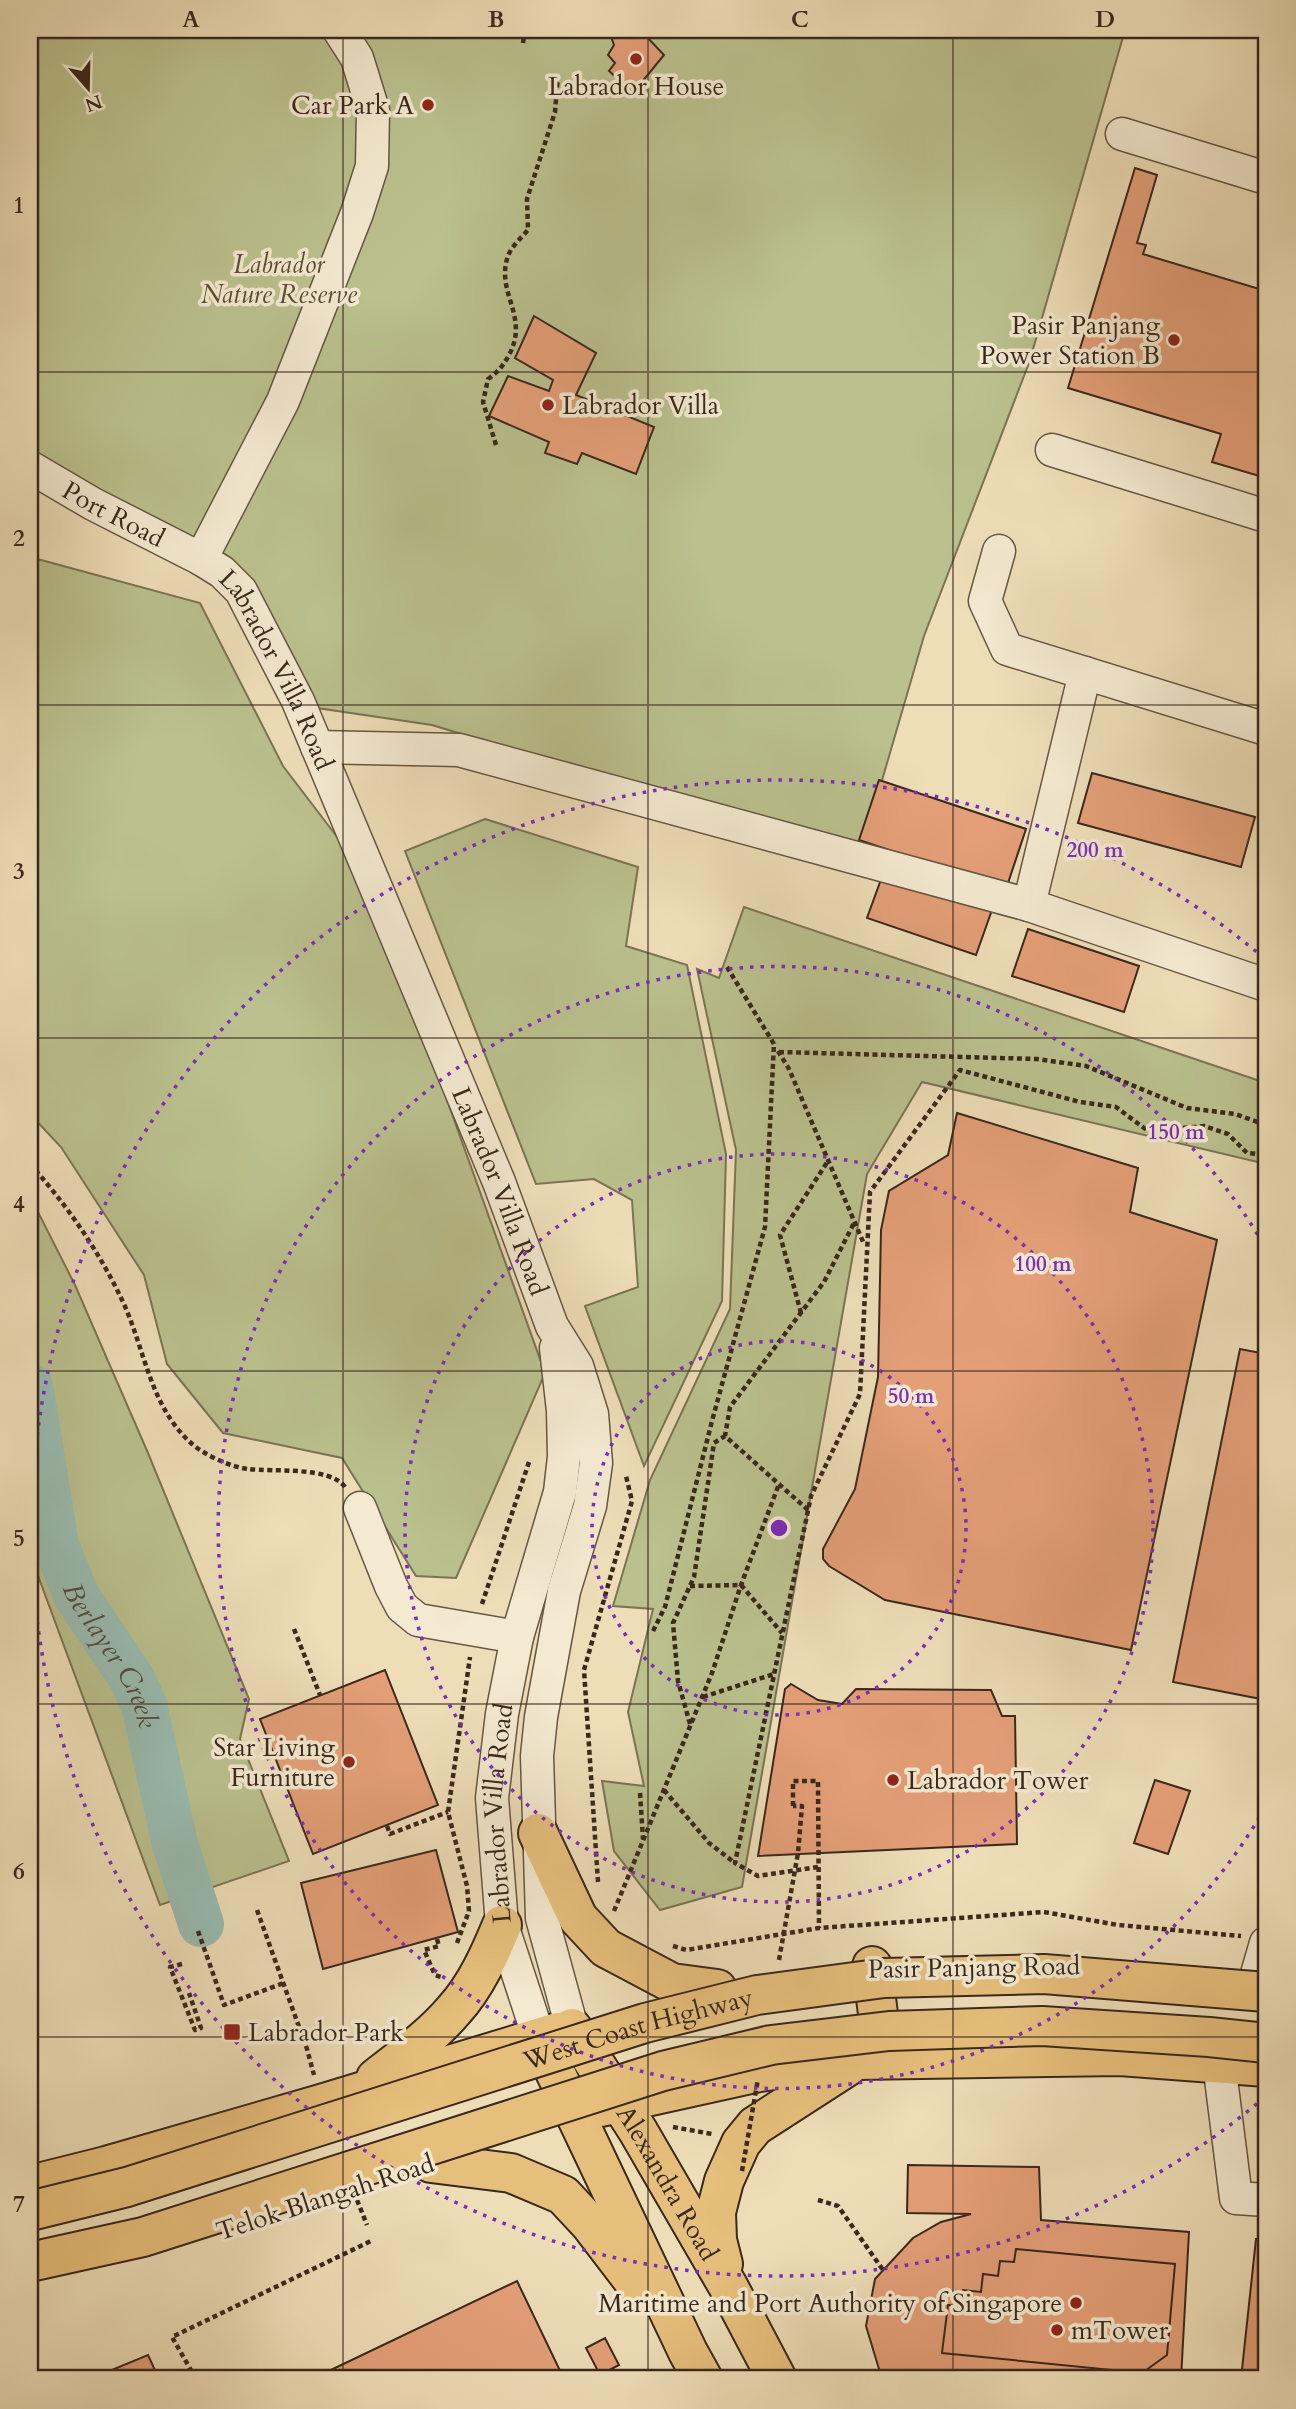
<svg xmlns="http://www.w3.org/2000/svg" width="1296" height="2409" viewBox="0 0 1296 2409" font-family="Cardo,serif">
<rect width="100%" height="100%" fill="#eedeb8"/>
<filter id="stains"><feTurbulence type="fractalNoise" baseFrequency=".00286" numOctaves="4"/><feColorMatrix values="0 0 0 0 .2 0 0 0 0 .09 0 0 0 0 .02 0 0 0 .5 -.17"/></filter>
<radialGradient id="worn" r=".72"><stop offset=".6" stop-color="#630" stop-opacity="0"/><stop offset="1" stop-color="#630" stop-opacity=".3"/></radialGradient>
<!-- green -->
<g fill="#bac18e" stroke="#7a7455" stroke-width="2">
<path d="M 30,30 L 1125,30 L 1029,363 L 924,636 L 860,856 L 432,725 L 317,708 L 227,563 L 30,452 Z"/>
<path d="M 30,557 L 200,603 L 283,766 L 344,846 L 419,1022 L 545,1373 L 456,1578 L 416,1576 L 342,1458 L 223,1433 L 167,1364 L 144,1275 L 61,1147 L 30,1114 Z"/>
<path d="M 485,819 L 638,867 L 626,946 L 687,965 L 726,1154 L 722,1301 L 644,1466 L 585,1306 L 638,1287 L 632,1200 L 594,1179 L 536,1184 L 405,851 Z"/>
<path d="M 744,907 L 1266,1083 L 1266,1164 L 922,1082 L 867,1174 L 742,1887 L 660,1910 L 614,1851 L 602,1781 L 644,1786 L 628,1712 L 653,1609 L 613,1606 L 650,1480 L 730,1309 L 736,1150 L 697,969 L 719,978 Z"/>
<path d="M 30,1201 L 36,1208 L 75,1285 L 148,1453 L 249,1699 L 240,1739 L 289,1861 L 160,1905 L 30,1554 Z"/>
</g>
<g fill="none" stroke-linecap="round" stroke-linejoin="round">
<!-- river -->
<path stroke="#99bcb1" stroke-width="46" id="s1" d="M 30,1386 L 56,1545 L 76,1595 L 132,1679 L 144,1705 L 175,1844 L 201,1924"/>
</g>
<!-- building -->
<g fill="#e49f78" stroke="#39281c" stroke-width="2">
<path d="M 615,30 L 643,30 L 645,35 L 664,55 L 633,93 L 609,71 L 615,63 L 608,55 L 614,45 L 610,34 Z"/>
<path d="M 1135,168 L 1157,175 L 1137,243 L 1146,245 L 1143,254 L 1266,291 L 1266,478 L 1212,462 L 1221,434 L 1068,388 Z"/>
<path d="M 534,316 L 596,353 L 576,395 L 654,427 L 636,474 L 582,453 L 577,464 L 545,453 L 549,442 L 489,416 L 508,376 L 549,391 L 553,380 L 515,358 Z"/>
<path d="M 1092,773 L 1255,817 L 1241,867 L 1078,823 Z"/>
<path d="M 879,780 L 1026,829 L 1006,889 L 859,840 Z"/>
<path d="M 883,874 L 992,910 L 976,955 L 867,918 Z"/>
<path d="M 1028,929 L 1139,966 L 1124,1012 L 1012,976 Z"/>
<path d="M 957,1113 L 1138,1168 L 1130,1212 L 1217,1240 L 1131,1650 L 885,1600 L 829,1566 L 823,1559 L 823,1549 L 855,1489 L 878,1377 L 881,1230 L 889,1191 L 948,1155 Z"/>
<path d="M 1240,1349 L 1266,1354 L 1266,1675 L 1261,1699 L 1173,1682 Z"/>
<path d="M 385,1670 L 438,1805 L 313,1854 L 260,1719 Z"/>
<path d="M 791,1684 L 818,1700 L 842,1704 L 856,1689 L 991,1690 L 1002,1716 L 1015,1716 L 1017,1844 L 758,1856 L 785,1689 Z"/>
<path d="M 1155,1780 L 1190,1791 L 1168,1854 L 1134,1843 Z"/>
<path d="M 436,1850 L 458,1932 L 323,1969 L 301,1883 Z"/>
<path d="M 908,2165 L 1039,2167 L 1041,2220 L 1189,2232 L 1181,2379 L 882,2379 L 866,2326 L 875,2279 L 913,2238 L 941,2222 L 971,2214 L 907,2213 Z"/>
<path d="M 1256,2239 L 1266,2240 L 1266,2379 L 1241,2379 Z"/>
<path d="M 1016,2249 L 1175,2264 L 1167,2355 L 1142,2373 L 942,2353 L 948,2305 L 962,2307 L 963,2290 L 981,2292 L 983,2274 L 998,2276 L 1000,2261 L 1014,2262 Z"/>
<path d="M 517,2281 L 564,2379 L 312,2379 Z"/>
<path d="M 605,2338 L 619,2365 L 600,2375 L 586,2348 Z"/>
<path d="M 148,2355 L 159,2379 L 90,2379 Z"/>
</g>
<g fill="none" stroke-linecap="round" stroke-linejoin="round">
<defs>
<g id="minor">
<path d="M 1122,134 L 1266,178"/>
<path d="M 1052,450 L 1266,516"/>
<path id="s2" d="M 30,467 L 93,504 L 201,559 L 222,572 L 241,591 L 298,701 L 499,1182 L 552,1326 L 577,1366 L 592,1414 L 596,1463 L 590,1506 L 564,1591 L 541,1717 L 537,1756 L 542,1918 L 572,2028"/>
<path d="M 999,551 L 985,601 L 1007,649 L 1266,729"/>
<path d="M 201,559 L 283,401 L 357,213 L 372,166 L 373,110 L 357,58 L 339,30"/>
<path d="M 317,747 L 459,750 L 1029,905 L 1266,985"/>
<path d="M 1029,905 L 1085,673"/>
<path d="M 360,1508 L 391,1586 L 402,1607 L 418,1620 L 517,1637"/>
<path d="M 1257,1974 L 1266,1943"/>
<path id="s3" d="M 539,2038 L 502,1925 L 492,1798 L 502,1714 L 517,1637 L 560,1492 L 564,1457 L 563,1411 L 556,1348"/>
<path d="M 1219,2063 L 1236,2198 L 1266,2200"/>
</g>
<g id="major">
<path d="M 538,1833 L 578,1918 L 606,1948 L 672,1983 L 717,1989"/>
<path d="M 872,1966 L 879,2022 L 912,2050"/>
<path id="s4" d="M 572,2028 L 638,2131 L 728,2286 L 777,2379"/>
<path d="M 539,2038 L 688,2352 L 703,2379"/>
<path d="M 376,2078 C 403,2057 432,2036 454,2010 C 476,1986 490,1954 502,1925"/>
<path d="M 601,2107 L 760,2072 L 857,2060 L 1120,2056 L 1266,2067"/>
<path d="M 431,2163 L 511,2173 L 563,2195 L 590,2224 L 642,2292"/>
<path d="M 30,2185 L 106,2166 L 321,2104 L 558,2032"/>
<path d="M 723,2264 L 717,2240 L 716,2212 L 724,2181 L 741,2143 L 755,2126 L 848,2066"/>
</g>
</defs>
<!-- minor casing -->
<use href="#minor" stroke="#665643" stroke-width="35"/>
<!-- major casing -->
<use href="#major" stroke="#39281c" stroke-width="42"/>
<!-- path -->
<g stroke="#39281c" stroke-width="4.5" stroke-dasharray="5 3.5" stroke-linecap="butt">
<path d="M 523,43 L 525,30"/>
<path d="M 496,445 L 483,402 L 488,379 C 498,372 503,366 509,355 C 530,316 495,293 508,256 C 511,247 522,237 528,230 L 527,199 L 555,112 L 558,75"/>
<path d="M 727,967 L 774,1044"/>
<path d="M 778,1051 L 789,1069 L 864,1244"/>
<path d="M 779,1052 L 1037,1059 L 1086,1066 L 1187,1108 L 1235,1114 L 1266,1125"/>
<path d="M 30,1164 C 66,1204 99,1251 122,1300 C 145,1348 149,1405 191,1443 C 204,1455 231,1467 248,1469 C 272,1472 330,1466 345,1487"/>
<path d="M 801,1313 L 780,1235 L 828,1161"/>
<path d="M 808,1510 L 725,1436 L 730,1407 L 824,1282 L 855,1221"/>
<path d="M 690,1586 L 741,1585 L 782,1633"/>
<path d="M 482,1604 L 529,1462"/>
<path d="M 294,1629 L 320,1695"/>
<path d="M 653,1631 L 665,1607 L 712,1421 L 765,1227 L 774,1043"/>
<path d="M 703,1697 L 774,1674"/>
<path d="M 690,1724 L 678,1681 L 673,1623 L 694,1577 L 714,1443 L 725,1436"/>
<path d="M 664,1790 L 709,1843 L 735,1863"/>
<path d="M 640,1793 L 643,1839"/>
<path d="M 793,1806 L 793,1781 L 818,1781 L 819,1928"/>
<path d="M 387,1826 L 390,1834 L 448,1812"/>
<path d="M 818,1867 L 758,1876 L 735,1863 L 811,1496 L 860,1394 L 870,1192 L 960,1070 L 1080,1102 L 1116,1107 L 1148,1131 L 1204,1126 L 1228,1134 L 1247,1153 L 1266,1155"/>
<path d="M 598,1882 L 584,1670 L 632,1501 L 626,1476"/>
<path d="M 257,1910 L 307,2049 L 314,2075"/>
<path d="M 614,1911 L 712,1673 L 741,1585 L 779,1484"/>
<path d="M 198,1931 L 224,2005 L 284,1983"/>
<path d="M 437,1939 L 439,1946 L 424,1950 L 435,1975 L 441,1977"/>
<path d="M 457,1943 L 469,1911 L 467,1886 L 448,1812 L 470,1657"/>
<path d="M 673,1946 L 686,1950 L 819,1928 L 1044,1912 L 1118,1925 L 1241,1936"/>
<path d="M 182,1964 L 170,1967 L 195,2030 L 201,2028 L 189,1993"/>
<path d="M 673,2127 L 712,2134"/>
<path d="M 357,2200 L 367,2225"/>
<path d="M 818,2200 L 838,2206 L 883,2270"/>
<path d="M 196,2379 L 172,2337 L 373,2240"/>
<path d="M 564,2379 L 571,2376 L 572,2379"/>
</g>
<!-- minor -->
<use href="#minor" stroke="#f4ead1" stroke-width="32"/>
<!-- major -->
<use href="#major" stroke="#e7bf7c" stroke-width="38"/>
<defs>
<g id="highway-bridge">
<path id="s5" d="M 30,2211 L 127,2187 L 645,2023 L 757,1995 L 884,1978 L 1044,1974 L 1266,1992"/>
<path d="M 30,2262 L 143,2237 L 663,2071 L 771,2045 L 889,2031 L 1042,2026 L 1209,2037 L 1266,2043"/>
</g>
</defs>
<!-- highway-bridge casing -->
<use href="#highway-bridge" stroke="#39281c" stroke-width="42" stroke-linecap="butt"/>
<!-- path-bridge -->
<g stroke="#39281c" stroke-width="4.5" stroke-dasharray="5 3.5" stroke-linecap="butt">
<path d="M 779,1960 L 798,1853 L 802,1806 L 793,1806"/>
<path d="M 742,2171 L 758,2079"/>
</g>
<!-- highway-bridge -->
<use href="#highway-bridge" stroke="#e7bf7c" stroke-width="38"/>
</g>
<!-- grid -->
<path fill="none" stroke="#39281c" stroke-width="2" stroke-opacity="0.55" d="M 343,30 L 343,2379M 648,30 L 648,2379M 953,30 L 953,2379M 30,372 L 1266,372M 30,705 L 1266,705M 30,1038 L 1266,1038M 30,1371 L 1266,1371M 30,1704 L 1266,1704M 30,2037 L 1266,2037"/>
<!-- distance rings -->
<g fill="none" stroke="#7b2cbf" stroke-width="3.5" stroke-dasharray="3.5 7">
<circle cx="779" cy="1528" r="187"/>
<circle cx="779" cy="1528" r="374"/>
<path d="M1265 1808A561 561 0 1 1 1265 1247"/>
<path d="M1265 2097A748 748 0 1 1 1265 959"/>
</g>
<!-- markers -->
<g fill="#8f2418" stroke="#f4ead1" stroke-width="2.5">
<circle cx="636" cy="59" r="7"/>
<circle cx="428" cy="105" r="7"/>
<circle cx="1174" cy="340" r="7"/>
<circle cx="548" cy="405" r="7"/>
<circle cx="349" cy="1762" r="7"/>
<circle cx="893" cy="1780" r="7"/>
<rect x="223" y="2023" width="18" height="18" rx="3.5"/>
<circle cx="1076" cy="2303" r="7"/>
<circle cx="1057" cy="2330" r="7"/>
</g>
<g text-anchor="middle" stroke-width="7" stroke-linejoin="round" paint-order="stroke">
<!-- poi labels -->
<g font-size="26" fill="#39281c" stroke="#f4ead1" text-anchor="end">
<text x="636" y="95" text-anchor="middle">Labrador House</text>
<text x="414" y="114">Car Park A</text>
<text x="1160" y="334">Pasir Panjang<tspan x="1160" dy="30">Power Station B</tspan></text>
<text x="562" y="414" text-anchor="start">Labrador Villa</text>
<text x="335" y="1756">Star Living<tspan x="335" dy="30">Furniture</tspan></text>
<text x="907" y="1789" text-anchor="start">Labrador Tower</text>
<text x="248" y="2041" text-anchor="start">Labrador Park</text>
<text x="1062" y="2312">Maritime and Port Authority of Singapore</text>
<text x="1071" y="2339" text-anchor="start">mTower</text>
</g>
<!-- park labels -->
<g font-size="26" font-style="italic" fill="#594e38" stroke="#f4ead1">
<text x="279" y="273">Labrador<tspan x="279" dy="30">Nature Reserve</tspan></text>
</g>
<!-- street labels -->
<g font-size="26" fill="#39281c" stroke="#f4ead1">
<text dy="9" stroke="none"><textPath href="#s2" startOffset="96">Port Road</textPath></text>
<text dy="9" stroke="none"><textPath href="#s2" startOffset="332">Labrador Villa Road</textPath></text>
<text dy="9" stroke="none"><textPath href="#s2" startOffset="900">Labrador Villa Road</textPath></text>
<text dy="9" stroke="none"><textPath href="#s3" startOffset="231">Labrador Villa Road</textPath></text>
<text transform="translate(974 1967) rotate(-1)" y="9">Pasir Panjang Road</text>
<text dy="9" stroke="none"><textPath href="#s5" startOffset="635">West Coast Highway</textPath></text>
<text dy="9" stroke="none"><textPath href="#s4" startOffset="182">Alexandra Road</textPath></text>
<text transform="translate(325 2197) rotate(-18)" y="9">Telok Blangah Road</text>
</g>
<!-- water labels -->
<g font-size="28" font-style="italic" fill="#514d41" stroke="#f4ead1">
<text dy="10" stroke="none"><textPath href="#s1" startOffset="285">Berlayer Creek</textPath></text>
</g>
</g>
<circle cx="779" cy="1528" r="10" fill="#7b2cbf" stroke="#f4ead1" stroke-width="3.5"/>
<g font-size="21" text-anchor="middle" font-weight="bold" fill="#7b2cbf" stroke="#f4ead1" stroke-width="7" stroke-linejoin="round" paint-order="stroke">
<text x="1095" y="857">200 m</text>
<text x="1176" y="1139">150 m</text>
<text x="1043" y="1271">100 m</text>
<text x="911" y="1403">50 m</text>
</g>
<!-- margin -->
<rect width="1296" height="2409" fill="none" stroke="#eedeb8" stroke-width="77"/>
<!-- north arrow -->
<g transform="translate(88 88) rotate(160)" stroke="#f4ead1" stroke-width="5" paint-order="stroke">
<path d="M0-5L12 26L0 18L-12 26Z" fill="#39281c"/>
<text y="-10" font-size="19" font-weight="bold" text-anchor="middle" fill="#39281c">N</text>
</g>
<rect x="38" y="38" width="1220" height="2332" fill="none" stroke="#39281c" stroke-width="2.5"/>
<g font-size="23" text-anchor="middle" font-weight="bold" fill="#39281c">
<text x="191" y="27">A</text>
<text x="496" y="27">B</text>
<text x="800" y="27">C</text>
<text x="1105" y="27">D</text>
<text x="19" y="213">1</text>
<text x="19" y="546">2</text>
<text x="19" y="879">3</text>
<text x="19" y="1212">4</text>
<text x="19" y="1546">5</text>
<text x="19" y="1879">6</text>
<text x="19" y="2212">7</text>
</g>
<rect width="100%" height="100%" filter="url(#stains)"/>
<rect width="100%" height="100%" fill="url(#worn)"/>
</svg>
